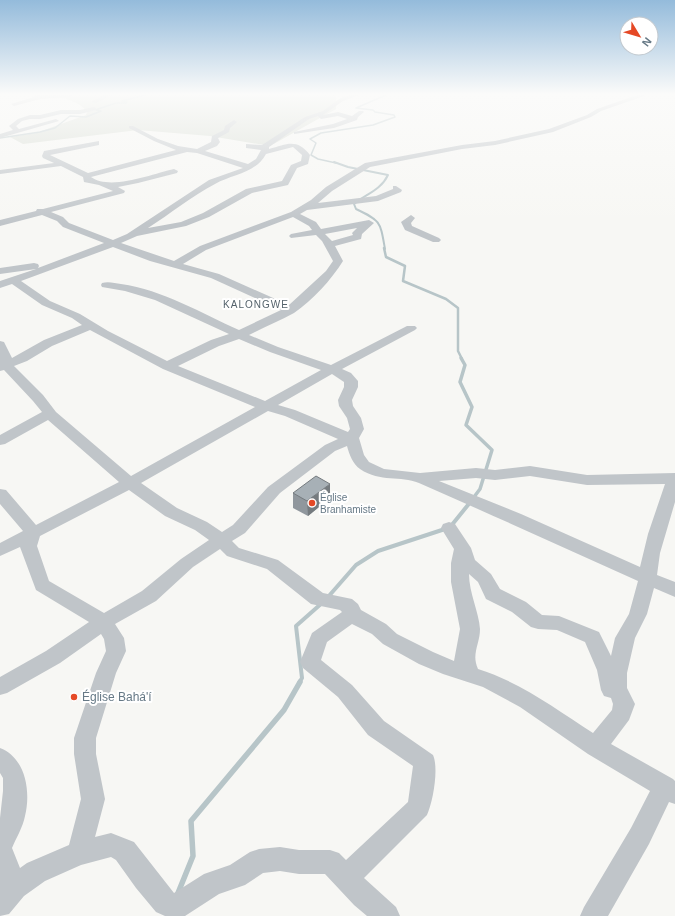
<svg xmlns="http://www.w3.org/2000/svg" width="675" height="916" viewBox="0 0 675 916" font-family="Helvetica,sans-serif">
<rect width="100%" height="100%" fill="#f7f7f4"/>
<!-- green -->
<path fill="#d7dcd3" d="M 53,95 L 336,95 L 336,109 L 270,146 L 210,136 L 138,130 L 23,144 L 10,137 L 36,133 L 86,115 L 87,112 C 81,102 64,98 53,95 Z"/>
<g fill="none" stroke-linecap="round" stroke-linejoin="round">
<!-- stream-far5 -->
<g stroke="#b7c5c8" stroke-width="1.5">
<path d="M 0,138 L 40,132 L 55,128 L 70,116 L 86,117 L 101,111 L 96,110 L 98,109 L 116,103 L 126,103 L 127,102 L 122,101 L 145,95"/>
<path d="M 336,163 L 318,159 L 311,155 L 316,143 L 310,139 L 321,133 L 373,125 L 395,117 L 394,115 L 375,112 L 373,110 L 356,108 L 386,95"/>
</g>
<!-- stream-far4 -->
<path stroke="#b7c5c8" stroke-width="2" d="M 334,162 L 348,167 L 388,175 C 381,190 366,194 354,204 L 356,209 C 381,221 380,221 385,249"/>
<!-- stream-far3 -->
<path stroke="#b7c5c8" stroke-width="2.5" d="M 384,248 L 386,257 L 405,266 L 403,281 L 446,299 L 458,308 L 458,351 L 462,359"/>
<!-- stream-far2 -->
<path stroke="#b7c5c8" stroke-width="3.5" d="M 461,358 L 465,365 L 460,382 L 472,407 L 466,425 L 492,450 L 480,489 L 471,501"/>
<!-- stream-far1 -->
<g stroke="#b7c5c8" stroke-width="4">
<path d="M 451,526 L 472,500"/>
<path d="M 328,597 L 356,565 L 378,551 L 445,529"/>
<path d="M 299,683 L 302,678 L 296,626 L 322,603"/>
</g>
<!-- stream -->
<path stroke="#b7c5c8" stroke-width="5.5" d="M 178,893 L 193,856 L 191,821 L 284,710 L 300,682"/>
<!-- minor -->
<g fill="#c0c5c9" fill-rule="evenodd">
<path d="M 35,95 L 73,95 L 70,97 L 40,99 L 14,106 L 11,104 L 34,97 Z"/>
<path d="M 104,95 L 112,95 L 96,103 L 91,102 Z"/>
<path d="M 349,95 L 359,95 L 343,101 L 323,115 L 338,112 L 352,116 L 359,111 L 363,111 L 364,112 L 358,117 L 357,120 L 334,128 L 294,134 L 294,132 L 333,124 L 347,119 L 338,116 L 321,119 L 318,116 L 309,119 L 269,147 L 269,149 C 287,144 297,138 310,155 L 308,164 L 297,168 L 288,185 L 252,193 L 209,217 L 186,226 L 137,236 L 121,243 L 174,261 L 200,246 L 291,212 L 311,200 L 326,187 L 365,163 L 462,145 L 495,141 L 549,129 L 587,115 L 597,109 L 637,95 L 647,95 L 601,111 L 591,117 L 553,132 L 495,145 L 462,149 L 370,167 L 332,191 L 318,203 L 376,196 L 393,189 L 393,186 L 396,186 L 402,190 L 401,192 L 378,201 L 307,210 L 300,214 L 316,222 L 321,229 L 369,220 L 374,223 L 362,234 L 361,239 L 335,246 L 343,261 C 331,280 313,300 294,313 C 280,321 264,327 249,335 L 278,347 L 331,365 L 407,326 L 415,326 L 417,328 L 415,330 L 342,369 L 351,373 L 358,381 L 358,387 L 352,400 L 353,406 L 361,418 L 364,429 L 359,438 L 364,455 L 369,462 L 384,469 L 420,473 L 476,468 L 495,470 L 530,466 L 587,475 L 675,473 L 675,502 L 660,553 L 657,575 L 675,582 L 675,597 L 654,588 L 647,614 L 635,638 L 627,673 L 627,688 L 635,704 L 629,720 L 611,744 L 673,779 L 675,781 L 675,804 L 669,802 L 649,844 L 608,916 L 580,916 L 584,907 L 631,828 L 650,791 L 588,754 L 520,707 L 483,687 L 443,674 L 419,664 L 383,644 L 372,634 L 352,624 L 327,642 L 321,660 L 352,685 L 384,721 L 433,755 C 439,768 433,802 427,815 L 364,878 L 396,907 L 400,916 L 367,916 L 354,905 L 325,874 L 299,874 L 280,871 L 263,873 L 245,885 L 219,894 L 185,916 L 165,916 L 156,912 L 136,888 L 116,860 L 111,857 L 81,865 L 45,881 L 24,896 L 9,914 L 0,916 L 0,818 L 3,791 L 3,778 L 0,773 L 0,748 C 26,758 31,792 25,816 C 23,827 16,838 12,848 L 20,868 L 27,863 L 69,845 L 81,799 L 74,754 L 74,738 L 96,673 L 106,651 L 104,639 L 101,634 L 60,663 L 7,693 L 0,695 L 0,677 L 46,651 L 89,622 L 36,590 L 20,547 L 0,556 L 0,543 L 23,531 L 0,504 L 0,489 L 6,490 L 36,525 L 119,482 L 48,420 L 5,444 L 0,445 L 0,435 L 42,412 L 33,401 L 4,370 L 0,371 L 0,341 L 4,342 L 12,358 L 44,340 L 82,325 L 72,318 L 42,305 L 12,284 L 0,288 L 0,281 L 36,269 L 0,274 L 0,268 L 34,263 L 38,264 L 39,266 L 38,268 L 104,243 L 63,227 L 57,221 L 42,215 L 0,226 L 0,220 L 36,211 L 37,209 L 43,209 L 113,191 L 99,185 L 84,182 L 83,177 L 61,166 L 0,174 L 0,170 L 54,163 L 43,158 L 42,156 L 44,151 L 99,141 L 99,145 L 50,155 L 88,173 L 176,150 L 154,141 L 129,128 L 129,126 L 133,126 L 158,139 L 178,146 L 197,149 L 211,142 L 212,136 L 224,130 L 225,126 L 234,120 L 237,122 L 230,128 L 229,132 L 218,138 L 220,142 L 217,146 L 205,151 L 248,164 L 256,159 L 261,150 L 246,148 L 246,144 L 262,145 L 305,117 L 323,111 L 339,99 ZM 293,147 L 302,155 L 301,161 L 291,165 L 282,181 L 246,189 L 203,213 L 181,222 L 148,228 C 170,214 192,196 215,184 C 233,174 256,173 266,154 ZM 187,152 L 197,153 L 243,168 L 209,180 L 127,234 L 113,240 L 69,223 L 63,217 L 51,212 L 124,193 L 125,191 L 118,187 L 138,183 L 177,173 L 178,171 L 174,169 C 152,174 110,191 91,177 ZM 293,217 L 309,226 L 312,230 L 291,234 L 289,236 L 291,238 L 316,235 L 322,241 L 333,261 L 326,271 L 289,305 L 219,274 L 183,264 L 206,250 ZM 357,228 L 352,233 L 353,235 L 332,241 L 325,234 ZM 113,247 L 150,261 L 211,278 L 281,310 L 239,330 C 201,313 163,290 121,284 C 115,283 108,281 102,283 L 101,285 L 102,287 L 125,291 L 155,300 L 229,334 L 211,340 L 167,361 L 108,331 L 80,314 L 50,301 L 21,281 ZM 90,330 L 163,369 L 255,407 L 131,476 L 56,412 L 43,395 L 14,366 L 27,361 L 52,346 ZM 239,339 L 270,352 L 321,370 L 265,401 L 178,366 L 219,346 ZM 332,374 L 344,382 L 344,387 L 338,400 L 339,406 L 347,418 L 350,429 L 348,432 L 295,410 L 278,405 ZM 268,411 L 285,416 L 338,439 L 325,445 L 268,487 L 233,525 L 222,532 L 207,522 L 177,508 L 141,483 ZM 347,446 C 349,454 353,464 360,469 C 381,483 400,475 419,483 C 492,515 565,548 638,581 L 629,614 L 615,638 L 611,656 L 599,632 L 559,616 L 542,615 L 526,602 L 500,589 L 491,574 L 475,560 L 471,548 L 455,524 L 449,522 L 443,524 L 441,528 L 454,549 L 451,563 L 451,582 L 460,629 L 454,661 L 433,652 L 397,634 L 386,624 L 361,610 L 358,604 L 352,599 L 323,593 L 278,560 L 239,548 L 232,541 L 245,533 L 280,493 L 335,451 ZM 530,476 L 587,485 L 665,484 L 648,534 L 640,567 L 521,514 L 439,481 L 476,478 L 495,480 ZM 129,490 L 165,516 L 195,530 L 209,540 L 181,559 L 142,591 L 104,613 L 49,581 L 37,546 L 40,536 ZM 220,549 L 227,556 L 267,569 L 311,604 L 340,610 L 342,612 L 312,633 L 300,662 L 303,668 L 338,697 L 368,735 L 413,766 L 408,802 L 346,860 L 339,853 L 330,850 L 299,850 L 280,847 L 259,849 L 250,852 L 230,865 L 204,874 L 174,893 L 134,842 L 111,833 L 95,837 L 105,799 L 96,754 L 96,738 L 116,673 L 126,651 L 124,638 L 115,624 L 156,601 L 193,567 ZM 469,574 L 478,582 L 486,599 L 512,612 L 531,627 L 538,629 L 557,630 L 585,642 L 597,670 L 601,690 L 604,696 L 611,698 L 613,704 L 612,710 L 593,733 C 556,709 520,682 478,669 C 471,654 480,644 480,629 C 479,612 469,593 469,574 Z"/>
<path d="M 94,107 L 96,108 L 96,110 L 80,114 L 61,114 L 40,119 L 30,119 L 22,121 L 16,126 L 19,129 L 56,119 L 59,121 L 0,138 L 0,134 L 13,130 L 9,126 L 18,119 L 30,115 L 40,115 L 61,110 L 80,110 Z"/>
<path d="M 411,215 L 415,218 L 411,223 L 412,226 L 439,238 L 441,240 L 439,242 L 433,242 L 405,230 L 401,222 Z"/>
</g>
</g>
<!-- wall -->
<path fill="#90979d" d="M 293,493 L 330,498 L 308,516 L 293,508 Z"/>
<!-- shaded-wall -->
<path fill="#757b7f" d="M 330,484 L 330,498 L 308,516 L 307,501 Z"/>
<!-- building -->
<path fill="#a7b0b6" stroke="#757b7f" d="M 316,476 L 330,484 L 307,501 L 293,493 Z"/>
<!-- sky -->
<linearGradient id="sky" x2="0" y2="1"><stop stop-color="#94bbdb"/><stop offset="0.42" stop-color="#fbfbfa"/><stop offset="1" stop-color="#fbfbfa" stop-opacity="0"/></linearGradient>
<rect width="675" height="224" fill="url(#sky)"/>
<!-- markers -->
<g fill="#e54926" stroke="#fff" stroke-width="1.5">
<circle cx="312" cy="503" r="4"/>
<circle cx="74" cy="697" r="4"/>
</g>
<g text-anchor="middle" stroke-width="4" stroke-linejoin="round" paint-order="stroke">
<!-- far-quarter labels -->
<g font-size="10" letter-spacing="1" fill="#54626b" stroke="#fff">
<text x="256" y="308">KALONGWE</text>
</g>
<!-- poi labels -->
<g font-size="10" fill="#667986" stroke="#fff" text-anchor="start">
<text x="320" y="501">Église<tspan x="320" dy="12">Branhamiste</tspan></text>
</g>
<!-- near-poi labels -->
<g font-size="12" fill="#667986" stroke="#fff" text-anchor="start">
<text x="82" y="701">Église Bahá'í</text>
</g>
</g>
<!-- north arrow -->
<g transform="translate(639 36) rotate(128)"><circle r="19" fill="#ffffff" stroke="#c2c9cf"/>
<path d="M0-3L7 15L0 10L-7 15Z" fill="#e54926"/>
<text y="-6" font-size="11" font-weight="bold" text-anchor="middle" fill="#667986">N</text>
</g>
</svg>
